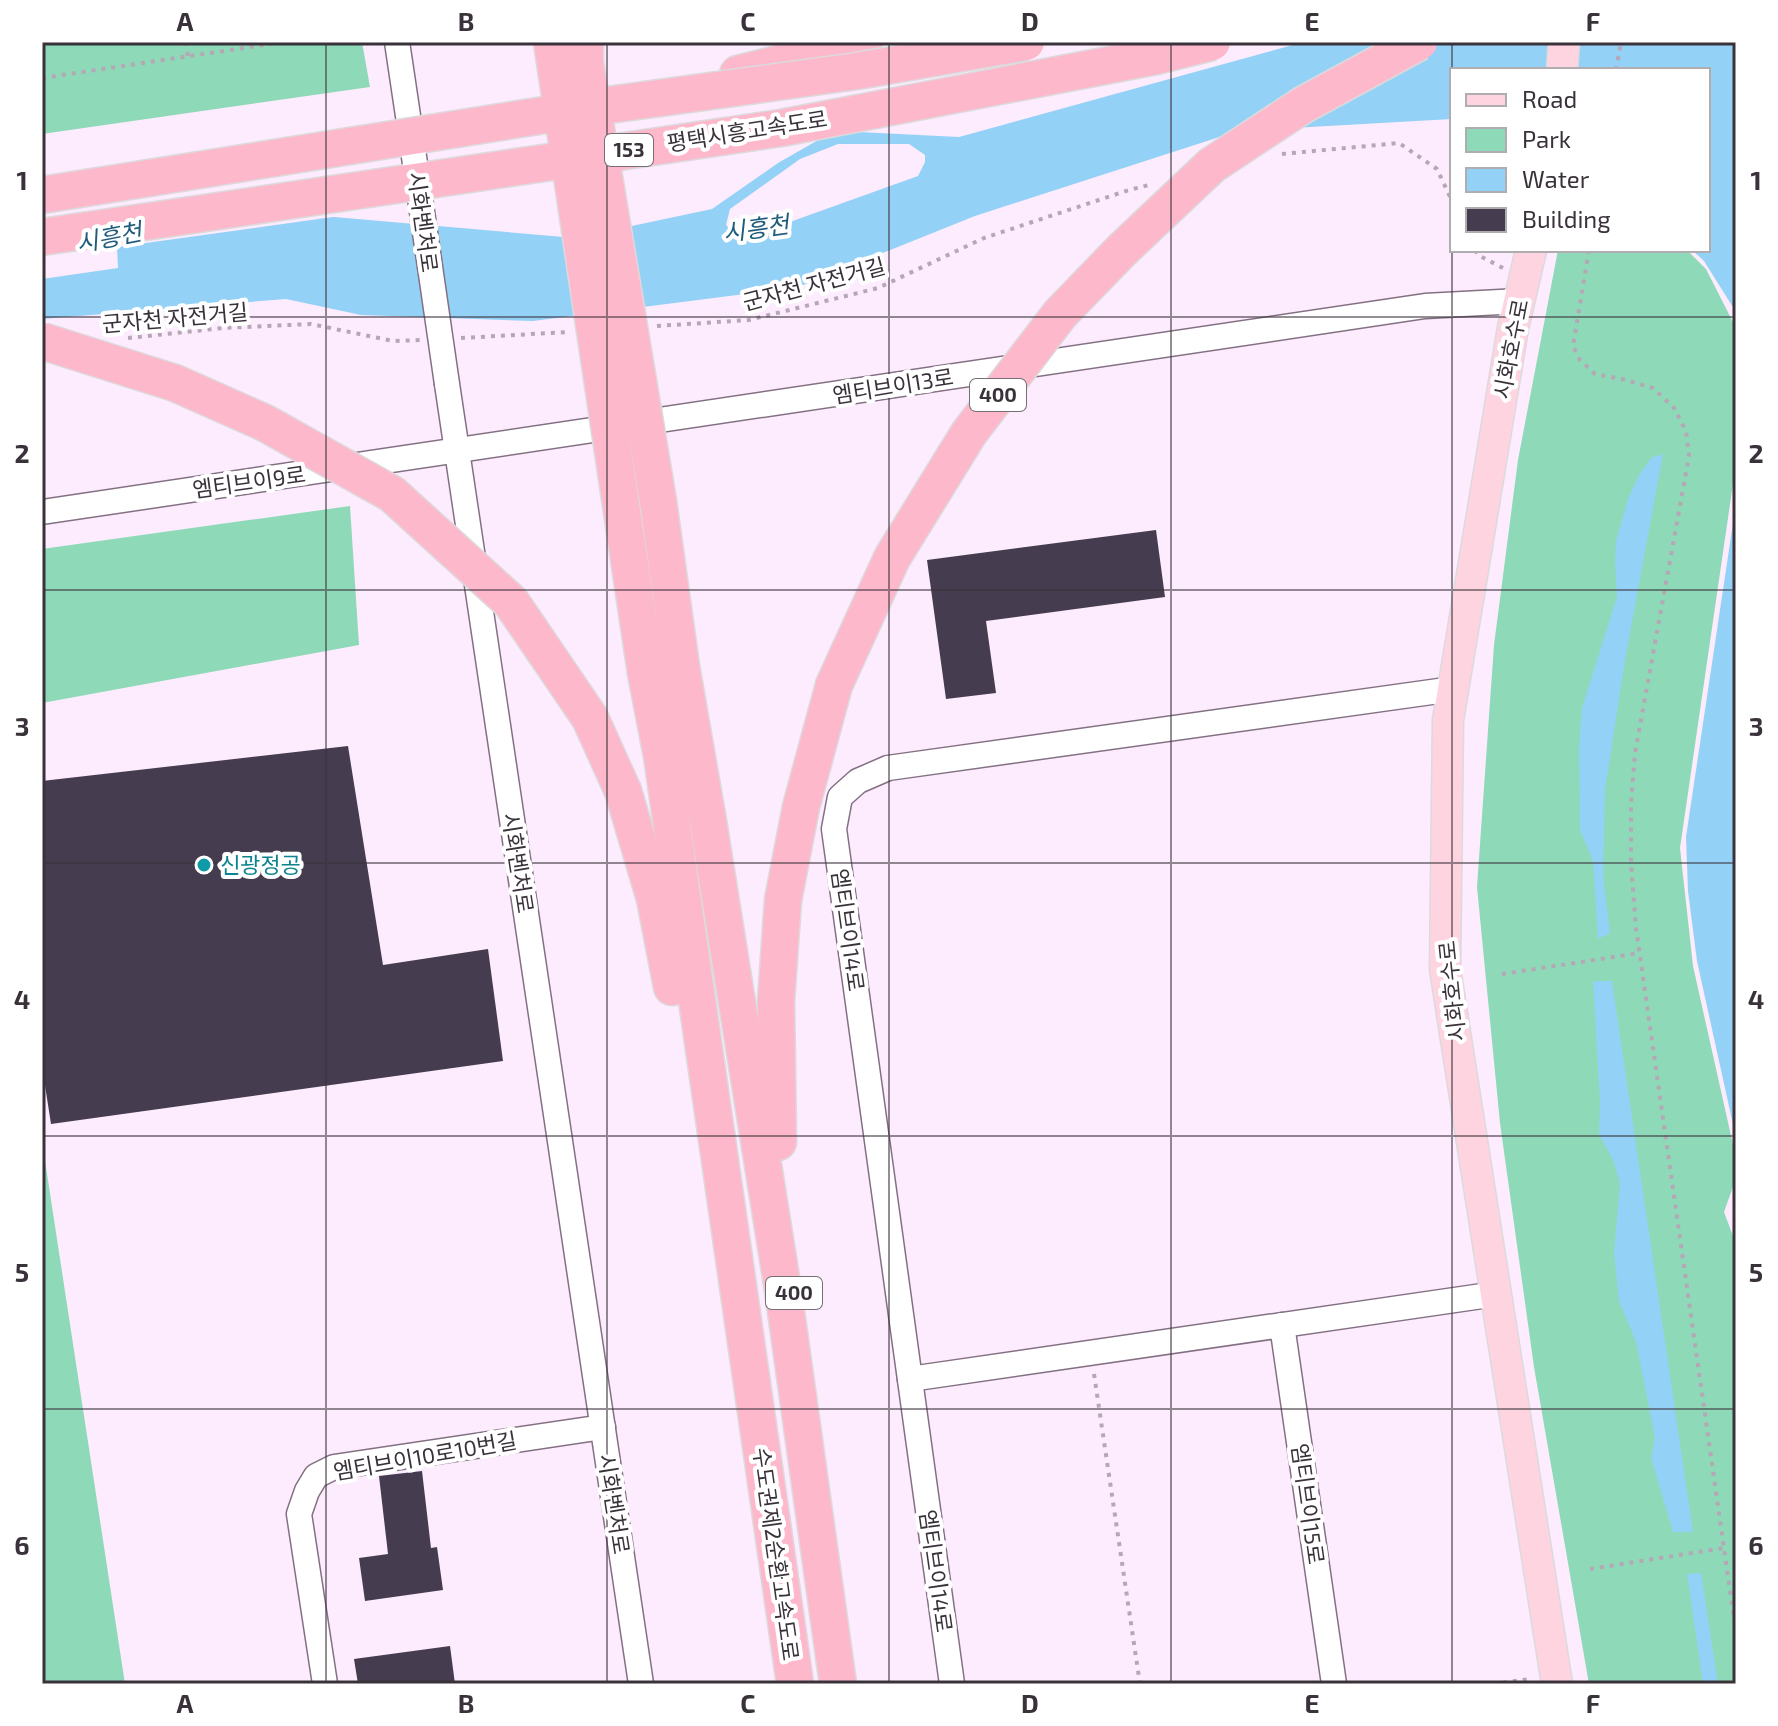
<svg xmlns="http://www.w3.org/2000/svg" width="1778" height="1726" viewBox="0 0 1778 1726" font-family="'Exo 2','Noto Sans KR',sans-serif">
<rect width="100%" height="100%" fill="#fdecfd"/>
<!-- green -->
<g fill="#8ed9b8">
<path d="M 42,42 L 362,42 L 370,87 L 42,134 Z"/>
<path d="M 1558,250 L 1687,250 L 1706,269 L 1736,328 L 1736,463 L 1680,848 L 1693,966 L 1736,1158 L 1734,1184 L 1724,1212 L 1733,1236 L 1736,1238 L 1736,1684 L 1589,1684 L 1534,1367 L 1500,1123 L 1477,887 L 1494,645 L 1518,460 Z"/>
<path d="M 350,506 L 359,645 L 42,703 L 42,549 Z"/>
<path d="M 42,1141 L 125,1684 L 42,1684 Z"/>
</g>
<!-- water -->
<g fill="#94d1f7" fill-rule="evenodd">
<path d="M 1314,42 L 1736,42 L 1736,312 L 1704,261 L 1692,250 L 1708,250 L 1708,70 L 1452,70 L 1452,119 L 1238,131 L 975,216 L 803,285 L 745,294 L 533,321 L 361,315 L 286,299 L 42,319 L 42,238 L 230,208 L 575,238 L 712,209 L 778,163 L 820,139 L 859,132 L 959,137 L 1300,43 ZM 838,144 L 909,144 L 925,155 L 925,162 L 918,176 L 740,240 L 726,225 L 730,209 L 800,159 Z"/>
<path d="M 1663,454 L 1625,660 L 1605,790 L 1603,875 L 1610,933 L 1598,939 L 1593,861 L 1580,830 L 1579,749 L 1582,708 L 1617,597 L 1615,562 L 1616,541 L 1628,499 L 1639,475 L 1651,458 Z"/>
<path d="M 1736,503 L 1736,1138 L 1697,961 L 1688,891 L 1686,837 Z"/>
<path d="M 1593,981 L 1612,981 L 1693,1532 L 1673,1532 L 1651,1458 L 1655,1438 L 1636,1342 L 1619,1301 L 1614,1253 L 1620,1183 L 1613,1160 L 1599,1134 L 1600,1101 Z"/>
<path d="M 1701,1573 L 1718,1684 L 1703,1684 L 1687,1574 Z"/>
</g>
<!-- pier -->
<path fill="#fdecfd" d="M 230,204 L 354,214 L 117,247 L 118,268 L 42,279 L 42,234 Z"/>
<!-- building -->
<g fill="#453c4f">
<path d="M 1156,530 L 1165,597 L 986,621 L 996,693 L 946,699 L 927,560 Z"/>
<path d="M 348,746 L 383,965 L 488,949 L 503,1061 L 51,1124 L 42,1066 L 42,781 Z"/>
<path d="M 422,1471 L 431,1548 L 437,1547 L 443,1590 L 365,1601 L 359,1558 L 388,1554 L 379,1476 Z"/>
<path d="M 450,1646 L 455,1684 L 358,1684 L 354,1659 Z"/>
</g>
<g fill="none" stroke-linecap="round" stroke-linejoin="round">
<defs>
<g id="minor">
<path d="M 397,42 L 411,136"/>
<path d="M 447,384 L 641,1684"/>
<path d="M 42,512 L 1425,306 L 1519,301"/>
<path d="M 1282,1325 L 1334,1684"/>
<path d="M 910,1379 L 1496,1294"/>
<path d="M 325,1684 L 299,1514 L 307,1491 L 316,1476 L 334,1467 L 603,1427"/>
<path d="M 952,1684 L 834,829 L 840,797 L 858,781 L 888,768 L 1453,689"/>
</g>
<g id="major">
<path d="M 1562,70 L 1564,42"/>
<path d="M 1531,250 L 1513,328 L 1448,720 L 1445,969 L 1557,1684"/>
</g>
<g id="highway">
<path d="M 738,74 L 864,42"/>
<path d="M 681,666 L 708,821 L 783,1290 L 838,1684"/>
<path d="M 646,673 L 662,756 L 795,1684"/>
<path d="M 623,791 L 655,899 L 672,987"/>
<path d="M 778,1142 L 776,1001 L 783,900"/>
</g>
</defs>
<!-- minor casing -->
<use href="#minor" stroke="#837183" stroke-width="27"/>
<!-- major casing -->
<use href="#major" stroke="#dcdadc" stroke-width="33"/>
<!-- highway casing -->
<use href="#highway" stroke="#dcdadc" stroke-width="39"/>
<!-- path -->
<g stroke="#b5a7b5" stroke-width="4" stroke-dasharray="4 6" stroke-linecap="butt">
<path d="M 186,42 L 188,56"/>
<path d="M 1616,70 L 1621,42"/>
<path d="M 42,78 L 284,42"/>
<path d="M 1282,154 L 1399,143 L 1437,169 L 1452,201"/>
<path d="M 1475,250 L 1478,255 L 1503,268"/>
<path d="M 1589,250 L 1573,346 L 1580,360 L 1595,374 L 1622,379 L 1653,388 L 1674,408 L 1686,431 L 1689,456 L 1635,753 L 1631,803 L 1631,864 L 1636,928 L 1736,1633"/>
<path d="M 657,326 L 749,320 L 878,288 L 984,238 L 1129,190 L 1149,185"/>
<path d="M 128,338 L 223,328 L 311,324 L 393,341 L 421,340"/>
<path d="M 461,338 L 568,332"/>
<path d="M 1502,974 L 1640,953"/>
<path d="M 1094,1374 L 1140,1684"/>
<path d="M 1590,1569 L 1724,1548"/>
<path d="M 1493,1684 L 1530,1679"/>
</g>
<!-- minor -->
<use href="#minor" stroke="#fff" stroke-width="24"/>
<!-- major -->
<use href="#major" stroke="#fed4e0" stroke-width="30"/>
<!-- highway -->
<use href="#highway" stroke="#fdb8cc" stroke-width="36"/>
<defs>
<path id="minor-bridge" d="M 411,136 L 447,384"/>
<g id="highway-bridge">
<path d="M 552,42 L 646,673"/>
<path d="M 585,42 L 585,63 L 658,501 L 681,666"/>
<path d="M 42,195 L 601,106 L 857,71 L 1026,42"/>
<path d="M 42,237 L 781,128 L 1156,56 L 1212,42"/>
<path d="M 42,341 L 175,383 L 265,423 L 392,494 L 511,602 L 590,718 L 623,791"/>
<path d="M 783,900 L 801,807 L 834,685 L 892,558 L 969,433 L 1060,314 L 1122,250 L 1212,165 L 1303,105 L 1419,42"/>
</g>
</defs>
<!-- minor-bridge casing -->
<use href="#minor-bridge" stroke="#837183" stroke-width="27" stroke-linecap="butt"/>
<!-- highway-bridge casing -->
<use href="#highway-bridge" stroke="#dcdadc" stroke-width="39" stroke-linecap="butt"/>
<!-- minor-bridge -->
<use href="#minor-bridge" stroke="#fff" stroke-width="24"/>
<!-- highway-bridge -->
<use href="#highway-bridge" stroke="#fdb8cc" stroke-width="36"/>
</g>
<!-- grid -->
<path fill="none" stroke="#3a323a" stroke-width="2" stroke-opacity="0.55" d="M 326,42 L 326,1684M 607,42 L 607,1684M 889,42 L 889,1684M 1171,42 L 1171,1684M 1452,42 L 1452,70M 1452,250 L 1452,1684M 42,317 L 1736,317M 42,590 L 1736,590M 42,863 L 1736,863M 42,1136 L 1736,1136M 42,1409 L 1736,1409"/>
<!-- markers -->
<circle fill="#0f9aa8" stroke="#fff" stroke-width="3" cx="204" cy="865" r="8"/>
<g text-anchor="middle" stroke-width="8" stroke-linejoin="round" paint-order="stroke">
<!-- shield labels -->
<g fill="#fff" stroke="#757075" stroke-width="2">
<rect x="605" y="134" width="48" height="32" rx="6"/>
<rect x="970" y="379" width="56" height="32" rx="6"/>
<rect x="766" y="1277" width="56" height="32" rx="6"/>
</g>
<g font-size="20" font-weight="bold" fill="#3a323a">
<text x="629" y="157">153</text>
<text x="998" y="402">400</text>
<text x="794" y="1300">400</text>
</g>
<!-- street labels -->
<g font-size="22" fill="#3a323a" stroke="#fff">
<text transform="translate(747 131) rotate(-9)" y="8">평택시흥고속도로</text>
<text transform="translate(423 222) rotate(82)" y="8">시화벤처로</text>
<text transform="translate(814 284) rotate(-15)" y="8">군자천 자전거길</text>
<text transform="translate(175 318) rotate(-5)" y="8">군자천 자전거길</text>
<text transform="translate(1511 349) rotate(-79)" y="8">시화호수로</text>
<text transform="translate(893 386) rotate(-9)" y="8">엠티브이13로</text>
<text transform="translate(249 482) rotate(-8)" y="8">엠티브이9로</text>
<text transform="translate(518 863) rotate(81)" y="8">시화벤처로</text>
<text transform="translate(848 930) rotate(82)" y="8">엠티브이14로</text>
<text transform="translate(1452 991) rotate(-96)" y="8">시화호수로</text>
<text transform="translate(425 1456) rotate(-10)" y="8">엠티브이10로10번길</text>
<text transform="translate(614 1504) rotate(81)" y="8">시화벤처로</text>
<text transform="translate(1308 1504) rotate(82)" y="8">엠티브이15로</text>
<text transform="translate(776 1554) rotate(82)" y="8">수도권제2순환고속도로</text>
<text transform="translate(936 1571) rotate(82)" y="8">엠티브이14로</text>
</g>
<!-- culture labels -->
<g font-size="22" fill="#0d838f" stroke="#fff" text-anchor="start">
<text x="220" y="873">신광정공</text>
</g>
<!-- water labels -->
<g font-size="24" font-style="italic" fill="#1f5b7b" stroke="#fff">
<text transform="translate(756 229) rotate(-8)" y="8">시흥천</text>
<text transform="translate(109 238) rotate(-11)" y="8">시흥천</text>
</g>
</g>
<!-- border -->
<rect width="1778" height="1726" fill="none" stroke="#ffffff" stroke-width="88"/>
<!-- legend -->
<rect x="1450" y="68" width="260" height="184" fill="#ffffff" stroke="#b0adb0" stroke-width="2"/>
<rect x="1466" y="94" width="40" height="12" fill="#fed4e0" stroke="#b0adb0" stroke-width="2"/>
<text x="1522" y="108" font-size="24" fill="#3a323a">Road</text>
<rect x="1466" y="128" width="40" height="24" fill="#8ed9b8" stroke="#b0adb0" stroke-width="2"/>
<text x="1522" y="148" font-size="24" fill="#3a323a">Park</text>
<rect x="1466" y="168" width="40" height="24" fill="#94d1f7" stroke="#b0adb0" stroke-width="2"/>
<text x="1522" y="188" font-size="24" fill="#3a323a">Water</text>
<rect x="1466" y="208" width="40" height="24" fill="#453c4f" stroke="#b0adb0" stroke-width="2"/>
<text x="1522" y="228" font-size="24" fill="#3a323a">Building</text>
<rect x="44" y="44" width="1690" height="1638" fill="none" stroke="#3a323a" stroke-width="3"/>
<g font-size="26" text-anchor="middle" font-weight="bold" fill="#3a323a">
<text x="185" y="31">A</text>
<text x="466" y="31">B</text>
<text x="748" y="31">C</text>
<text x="1030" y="31">D</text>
<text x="1312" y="31">E</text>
<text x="1593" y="31">F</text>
<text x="22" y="190">1</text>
<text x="1756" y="190">1</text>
<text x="22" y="463">2</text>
<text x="1756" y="463">2</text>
<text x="22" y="736">3</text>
<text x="1756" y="736">3</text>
<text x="22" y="1009">4</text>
<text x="1756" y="1009">4</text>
<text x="22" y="1282">5</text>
<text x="1756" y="1282">5</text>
<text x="22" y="1555">6</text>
<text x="1756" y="1555">6</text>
<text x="185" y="1713">A</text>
<text x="466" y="1713">B</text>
<text x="748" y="1713">C</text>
<text x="1030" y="1713">D</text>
<text x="1312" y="1713">E</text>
<text x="1593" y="1713">F</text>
</g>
</svg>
